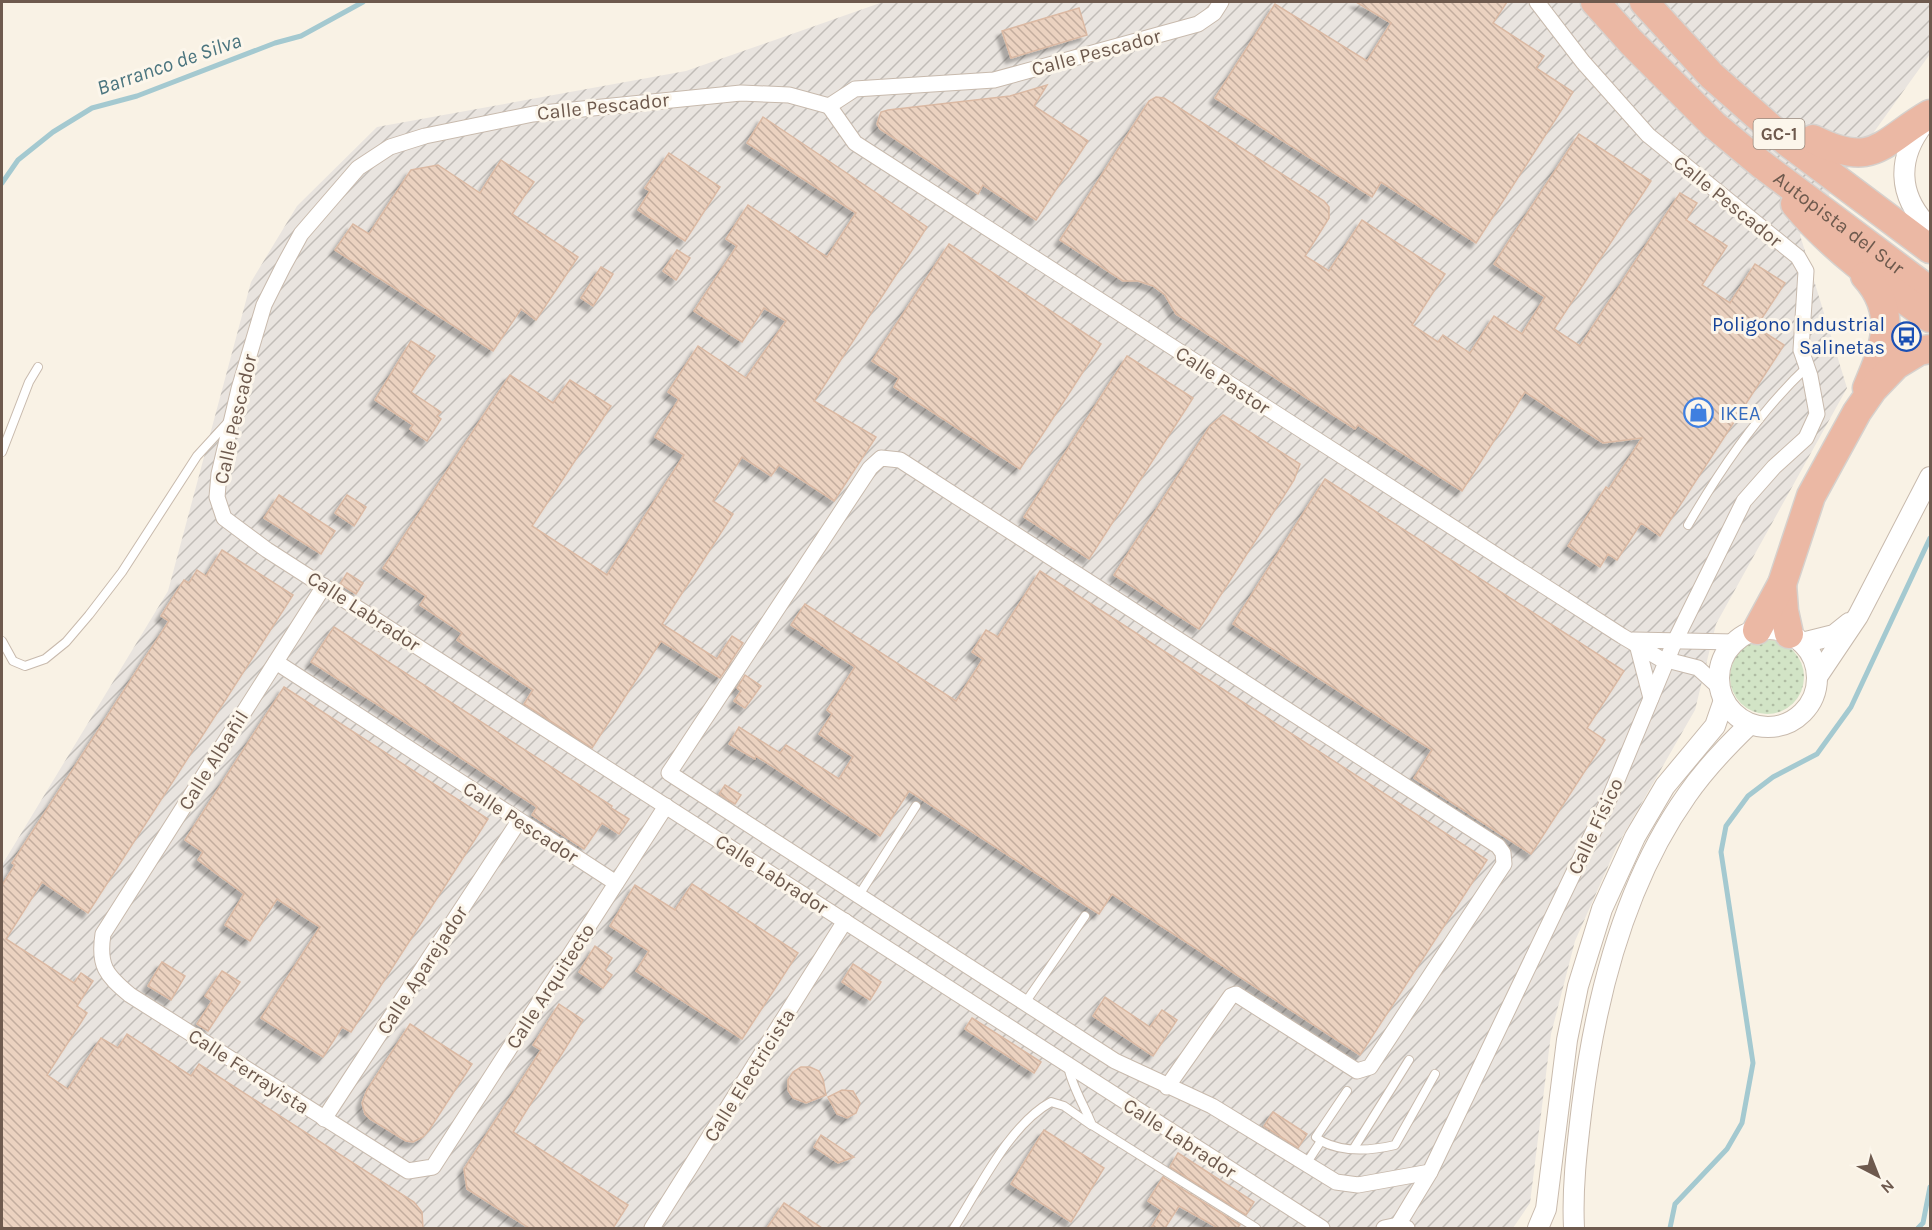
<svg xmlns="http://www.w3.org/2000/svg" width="1932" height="1230" viewBox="0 0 1932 1230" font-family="Karla,sans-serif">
<defs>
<pattern id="industrial-furrows" width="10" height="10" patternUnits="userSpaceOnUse" patternTransform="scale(1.5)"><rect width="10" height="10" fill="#e9e4df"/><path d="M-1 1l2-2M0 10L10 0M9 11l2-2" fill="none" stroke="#c1bcb7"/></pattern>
<pattern id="grass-dots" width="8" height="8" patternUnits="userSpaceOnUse" patternTransform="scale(1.5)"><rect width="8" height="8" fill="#d2e4c6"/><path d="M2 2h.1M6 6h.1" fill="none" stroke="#afbca3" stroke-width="1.8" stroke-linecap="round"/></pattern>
<pattern id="building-back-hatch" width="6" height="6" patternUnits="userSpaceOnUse" patternTransform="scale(1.5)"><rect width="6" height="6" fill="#ebd2c0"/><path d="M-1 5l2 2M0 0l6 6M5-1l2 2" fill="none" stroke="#c3ad9e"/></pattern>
<filter id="shadow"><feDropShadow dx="-5.5" dy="5.5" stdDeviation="1.5" flood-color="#0004"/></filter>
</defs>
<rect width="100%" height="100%" fill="#f9f2e5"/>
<!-- industrial -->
<path fill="url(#industrial-furrows)" d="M 883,2 L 1930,2 L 1930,54 L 1800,235 L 1847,388 L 1716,624 L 1695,710 L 1617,846 L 1575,941 L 1551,1034 L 1530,1203 L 1513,1228 L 2,1228 L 2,865 L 168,591 L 251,282 L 297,206 L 377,127 L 686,71 Z"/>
<!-- grass -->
<circle fill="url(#grass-dots)" cx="1767" cy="677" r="37"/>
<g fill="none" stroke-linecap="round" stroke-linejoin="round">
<!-- stream -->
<g stroke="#a4c9d0" stroke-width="5">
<path d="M 2,183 L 18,160 L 53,132 L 92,108 L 137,96 L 275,43 L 301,36 L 363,2"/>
<path d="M 1670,1228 L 1675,1204 L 1727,1149 L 1742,1123 L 1753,1063 L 1721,852 L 1726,826 L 1748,796 L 1773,777 L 1817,754 L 1851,707 L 1930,538"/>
<path d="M 1918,1228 L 1923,1223 L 1930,1187"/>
</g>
</g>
<!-- building -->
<g fill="url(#building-back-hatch)" stroke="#dbb9a3" stroke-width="1.5" filter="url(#shadow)">
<path d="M 1356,2 L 1507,2 L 1493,23 L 1544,56 L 1536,68 L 1573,92 L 1476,243 L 1381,182 L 1372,197 L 1215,98 L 1275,4 L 1367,61 L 1391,23 Z"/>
<path d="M 1079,8 L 1087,35 L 1011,58 L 1002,31 Z"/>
<path d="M 1047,85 L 1034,106 L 1088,141 L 1036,220 L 983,185 L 978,194 L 880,129 L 877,124 L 881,112 L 888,110 L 1010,96 Z"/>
<path d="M 1156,97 L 1164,98 L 1324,201 L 1329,207 L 1329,218 L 1305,256 L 1329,271 L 1362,220 L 1445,274 L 1412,325 L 1438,342 L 1443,335 L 1470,353 L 1494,316 L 1522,334 L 1545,297 L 1494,264 L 1579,134 L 1651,181 L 1554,329 L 1580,346 L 1680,193 L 1697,203 L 1686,220 L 1727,246 L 1702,285 L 1730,303 L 1755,264 L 1785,283 L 1756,327 L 1784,345 L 1660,536 L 1641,523 L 1617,560 L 1608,554 L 1600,567 L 1568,546 L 1606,487 L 1609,489 L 1642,438 L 1603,443 L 1525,392 L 1462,491 L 1358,425 L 1355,429 L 1176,314 L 1165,295 L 1153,286 L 1138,281 L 1123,281 L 1060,240 L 1149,101 Z"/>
<path d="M 763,117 L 927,227 L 814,401 L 876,437 L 834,501 L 779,465 L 771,476 L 742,457 L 713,501 L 733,514 L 662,624 L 717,659 L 732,636 L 743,643 L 720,678 L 661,641 L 592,748 L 524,704 L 533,690 L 457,640 L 462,633 L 420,605 L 426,596 L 383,568 L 510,375 L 553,403 L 570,380 L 611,406 L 532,526 L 607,575 L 684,455 L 655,437 L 679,399 L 668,392 L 698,346 L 746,378 L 786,321 L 764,308 L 742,342 L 694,311 L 737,246 L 726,239 L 748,205 L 827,257 L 856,213 L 747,143 Z"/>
<path d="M 669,153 L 720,187 L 685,241 L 638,210 L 650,191 L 645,188 Z"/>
<path d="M 501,160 L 534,182 L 512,214 L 578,257 L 536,320 L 521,309 L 493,351 L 335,250 L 353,224 L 369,234 L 411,170 L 438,165 L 480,193 Z"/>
<path d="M 949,244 L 1101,344 L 1020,469 L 894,387 L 899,378 L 872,361 Z"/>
<path d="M 677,250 L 690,258 L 676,280 L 663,271 Z"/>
<path d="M 601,267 L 613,274 L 593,306 L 581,298 Z"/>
<path d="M 411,341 L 435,356 L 411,392 L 441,412 L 437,416 L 441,419 L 427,441 L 410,429 L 413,425 L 375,400 Z"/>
<path d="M 1127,356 L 1193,398 L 1089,559 L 1024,517 Z"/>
<path d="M 1223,415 L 1300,464 L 1294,480 L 1199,629 L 1114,575 L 1210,426 Z"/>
<path d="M 1325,479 L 1624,671 L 1587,728 L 1605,740 L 1531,854 L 1414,778 L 1432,750 L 1233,624 Z"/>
<path d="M 279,495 L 335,531 L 321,554 L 264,518 Z"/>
<path d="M 347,495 L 366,507 L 354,526 L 335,513 Z"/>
<path d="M 222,550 L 293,595 L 88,913 L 42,882 L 6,939 L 74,983 L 81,973 L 93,981 L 77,1006 L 87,1013 L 47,1075 L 68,1089 L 101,1038 L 118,1048 L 127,1034 L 191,1076 L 199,1064 L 414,1202 L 422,1212 L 423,1228 L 2,1228 L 2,885 L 15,865 L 12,863 L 169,621 L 161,616 L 184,580 L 189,583 L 197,570 L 206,576 Z"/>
<path d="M 1040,571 L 1487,860 L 1360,1055 L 1112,894 L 1099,914 L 909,791 L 880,836 L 756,756 L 755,759 L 729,744 L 739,727 L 780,753 L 786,745 L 839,779 L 853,757 L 819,734 L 832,714 L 827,710 L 855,667 L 791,625 L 805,604 L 956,701 L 983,659 L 972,652 L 986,630 L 998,637 Z"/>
<path d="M 347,573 L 363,583 L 356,594 L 340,584 Z"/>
<path d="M 334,627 L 612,806 L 611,808 L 629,819 L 619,834 L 602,823 L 584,849 L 532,815 L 537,807 L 311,662 Z"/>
<path d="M 745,675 L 761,686 L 745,708 L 734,701 L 741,691 L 737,688 Z"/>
<path d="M 284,687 L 488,819 L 351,1032 L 342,1027 L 323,1057 L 261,1018 L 320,927 L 277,899 L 250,941 L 225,925 L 244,894 L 198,860 L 203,852 L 185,840 Z"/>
<path d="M 725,785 L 741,795 L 735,804 L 719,794 Z"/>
<path d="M 692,884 L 798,953 L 742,1039 L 636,971 L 649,951 L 610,926 L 635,885 L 675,910 Z"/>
<path d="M 595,946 L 612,958 L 605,970 L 612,975 L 603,988 L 579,972 Z"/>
<path d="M 162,962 L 185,976 L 171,1000 L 148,986 Z"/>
<path d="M 853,964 L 881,982 L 870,1000 L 842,982 Z"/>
<path d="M 222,971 L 240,982 L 208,1031 L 197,1024 L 212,1001 L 205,996 Z"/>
<path d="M 1105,997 L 1150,1027 L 1162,1010 L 1177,1020 L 1153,1056 L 1093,1016 Z"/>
<path d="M 559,1004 L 583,1020 L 513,1132 L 628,1205 L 613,1228 L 529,1228 L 467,1189 L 464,1169 L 541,1050 L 533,1045 Z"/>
<path d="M 972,1018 L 1041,1062 L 1034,1073 L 965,1029 Z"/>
<path d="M 410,1024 L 472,1064 L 429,1130 L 423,1137 L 413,1142 L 406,1141 L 370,1119 L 365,1114 L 362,1103 L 367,1090 Z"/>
<path d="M 801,1067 L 810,1067 L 819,1071 L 823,1079 L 826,1095 L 806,1103 L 793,1098 L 788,1090 L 788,1080 L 793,1072 Z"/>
<path d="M 842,1090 L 853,1091 L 860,1103 L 856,1113 L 847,1118 L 837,1114 L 828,1097 Z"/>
<path d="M 1273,1112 L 1307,1134 L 1298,1148 L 1264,1126 Z"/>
<path d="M 1044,1130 L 1104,1168 L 1071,1222 L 1011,1184 Z"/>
<path d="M 821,1135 L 854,1157 L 838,1163 L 814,1147 Z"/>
<path d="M 1178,1153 L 1254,1202 L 1246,1215 L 1170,1167 Z"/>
<path d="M 1163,1177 L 1240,1225 L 1237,1228 L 1218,1228 L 1179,1206 L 1165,1228 L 1151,1228 L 1162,1210 L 1148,1201 Z"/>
<path d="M 784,1203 L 822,1228 L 767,1228 Z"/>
</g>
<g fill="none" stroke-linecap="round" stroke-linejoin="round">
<defs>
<g id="service">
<path d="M 2,452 L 29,382 L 38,367"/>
<path d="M 1688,525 C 1721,468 1759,412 1807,367"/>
<path d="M 2,641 L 13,661 L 25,666 L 45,659 L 66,642 L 89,615 L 122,572 L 197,456 L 230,420"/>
<path d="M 859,895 L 916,806"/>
<path d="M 1025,1003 L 1085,916"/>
<path d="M 1068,1066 C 1072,1087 1084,1105 1092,1125 L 1256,1228"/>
<path d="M 1321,1141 C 1344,1153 1370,1151 1395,1145 L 1435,1074"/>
<path d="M 1354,1148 L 1409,1060"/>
<path d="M 1306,1164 L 1321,1141 L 1316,1137 L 1347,1091"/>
<path d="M 954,1228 C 979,1189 1009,1125 1051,1102 L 1064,1106 L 1091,1125"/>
</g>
<g id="minor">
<path d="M 1221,2 L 1214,13 L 1198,24 L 994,80 L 855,89 L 829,106 L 789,95 L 741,93 L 533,114 L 425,136 L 390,147 L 358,168 L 301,234 L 283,267 L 264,305 L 239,389 L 219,474 L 217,497 L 224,518 L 267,550 L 1322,1228"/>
<path d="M 829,106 L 855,143 L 1622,636 L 1659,658 L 1698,668 L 1720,688"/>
<path d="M 324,586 L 103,934 C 98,966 106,975 130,995 L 408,1171 L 433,1167 L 666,806"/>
<path d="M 1633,640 L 1735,642"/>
<path d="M 1637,644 L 1651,698"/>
<path d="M 276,662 L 616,883"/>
<path d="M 1167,1087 L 1231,996 L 1236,994 L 1357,1071 L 1370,1067 L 1504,864 L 1503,853 L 1498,846 L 900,460 L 881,458 L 870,468 L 669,773 L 1115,1061 L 1212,1106 L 1336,1182 L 1358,1185 L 1430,1172"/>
<path d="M 324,1119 L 519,821"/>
<path d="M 1398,1225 L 1430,1172 L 1610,797 L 1674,643 L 1744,501 L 1774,467 L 1806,438 L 1817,414 L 1810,376 L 1801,350 L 1806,271 L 1798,257 L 1648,135 L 1583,62 L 1537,2"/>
<path d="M 652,1228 L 845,921"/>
<path d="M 1384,1228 L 1398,1225 L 1407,1228"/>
</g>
<g id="tertiary">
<path d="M 1926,121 C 1896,157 1897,196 1930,228"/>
<circle cx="1768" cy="678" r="49"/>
<path d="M 1802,643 L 1834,635 L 1849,623"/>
<path d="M 1817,677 L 1858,616 L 1930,477"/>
<path d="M 1538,1228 L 1546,1209 L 1567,1040 L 1578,986 L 1602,909 L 1635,837 L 1665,786 L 1715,726 L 1724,700"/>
<path d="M 1574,1228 C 1572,1187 1577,1148 1582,1106 C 1595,1001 1624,884 1687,795 C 1705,769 1727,746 1750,724"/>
</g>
<g id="motorway">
<path id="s1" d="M 1595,2 L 1631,42 L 1714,125 L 1761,164 L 1930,291"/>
<path d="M 1644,2 L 1712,76 L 1787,142 L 1930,249"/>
<path d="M 1813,139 C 1875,170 1881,142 1930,114"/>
<path d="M 1795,204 C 1833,250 1882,284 1930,318"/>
<path d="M 1865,276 C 1899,313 1884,348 1867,388"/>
<path d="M 1782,584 L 1784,611 L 1789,634"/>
<path d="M 1757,630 L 1782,584 L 1811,496 L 1857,412 L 1873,389 L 1896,365 L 1919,351 L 1930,349"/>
</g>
</defs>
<!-- service casing -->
<use href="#service" stroke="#c8baad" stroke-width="10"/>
<!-- minor casing -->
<use href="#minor" stroke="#c8baad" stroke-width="17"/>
<!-- tertiary casing -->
<use href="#tertiary" stroke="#c8baad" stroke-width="22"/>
<!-- motorway casing -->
<use href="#motorway" stroke="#d6d1cd" stroke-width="31"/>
<!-- service -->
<use href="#service" stroke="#fff" stroke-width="8"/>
<!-- minor -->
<use href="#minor" stroke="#fff" stroke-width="15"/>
<!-- tertiary -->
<use href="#tertiary" stroke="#fff" stroke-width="20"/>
<!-- motorway -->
<use href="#motorway" stroke="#ebb8a4" stroke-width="28"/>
</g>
<!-- icons -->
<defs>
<symbol id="bus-ring" viewBox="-11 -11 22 22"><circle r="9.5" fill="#fcf6eb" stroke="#1a4fb4" stroke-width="1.5"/><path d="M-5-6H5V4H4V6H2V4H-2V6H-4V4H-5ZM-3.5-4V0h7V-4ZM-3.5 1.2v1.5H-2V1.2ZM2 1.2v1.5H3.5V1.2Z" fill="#1a4fb4"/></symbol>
<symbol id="shop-ring" viewBox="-11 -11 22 22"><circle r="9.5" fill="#fcf6eb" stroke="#3f7fe0" stroke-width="1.5"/><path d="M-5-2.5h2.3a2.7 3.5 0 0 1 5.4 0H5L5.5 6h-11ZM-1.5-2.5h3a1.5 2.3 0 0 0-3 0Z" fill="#3f7fe0"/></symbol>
</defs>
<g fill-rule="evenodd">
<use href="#bus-ring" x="1890" y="320" width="33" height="33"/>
<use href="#shop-ring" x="1682" y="396" width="33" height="33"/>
</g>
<g text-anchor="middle" stroke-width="6" stroke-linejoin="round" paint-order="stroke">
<!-- shield labels -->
<rect fill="#fcf6eb" stroke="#99897d" stroke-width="1.5" x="1753.5" y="119" width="51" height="30" rx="4.5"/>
<g font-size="18" font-weight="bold" fill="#6e5a4e">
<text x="1779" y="140">GC-1</text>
</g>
<!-- street labels -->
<g font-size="20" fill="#6e5a4e" stroke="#fcf6eb">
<text transform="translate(1096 52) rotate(-15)" y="7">Calle Pescador</text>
<text transform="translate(603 106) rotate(-6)" y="7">Calle Pescador</text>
<text transform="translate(1728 201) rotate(39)" y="7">Calle Pescador</text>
<text dy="7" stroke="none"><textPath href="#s1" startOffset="330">Autopista del Sur</textPath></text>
<text transform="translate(1223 380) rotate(33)" y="7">Calle Pastor</text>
<text transform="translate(235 419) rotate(-77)" y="7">Calle Pescador</text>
<text transform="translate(364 611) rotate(33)" y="7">Calle Labrador</text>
<text transform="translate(213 760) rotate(-58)" y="7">Calle Albañil</text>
<text transform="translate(521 822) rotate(33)" y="7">Calle Pescador</text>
<text transform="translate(1595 826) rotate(-65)" y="7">Calle Físico</text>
<text transform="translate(772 874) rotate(33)" y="7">Calle Labrador</text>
<text transform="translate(422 970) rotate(-57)" y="7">Calle Aparejador</text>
<text transform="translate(550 986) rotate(-57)" y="7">Calle Arquitecto</text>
<text transform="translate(249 1071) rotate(33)" y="7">Calle Ferrayista</text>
<text transform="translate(749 1075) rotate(-58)" y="7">Calle Electricista</text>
<text transform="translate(1180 1138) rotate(33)" y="7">Calle Labrador</text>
</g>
<!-- transit labels -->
<g font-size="20" fill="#164399" stroke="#fcf6eb" text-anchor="end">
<text x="1885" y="331">Poligono Industrial<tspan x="1885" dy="23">Salinetas</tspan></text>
</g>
<!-- shop labels -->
<g font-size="20" fill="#366cbe" stroke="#fcf6eb" text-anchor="start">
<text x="1720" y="420">IKEA</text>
</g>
<!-- water labels -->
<g font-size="21" font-style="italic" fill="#4b757f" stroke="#fcf6eb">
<text transform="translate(169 64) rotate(-19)" y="7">Barranco de Silva</text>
</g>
</g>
<!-- border -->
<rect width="1932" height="1230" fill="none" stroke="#6e5a4e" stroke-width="6"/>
<!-- north arrow -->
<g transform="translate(1878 1176) rotate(138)" stroke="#fcf6eb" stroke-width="4.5" paint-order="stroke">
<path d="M0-4.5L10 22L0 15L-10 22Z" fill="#6e5a4e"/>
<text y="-9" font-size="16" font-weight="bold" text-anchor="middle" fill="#6e5a4e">N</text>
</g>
</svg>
